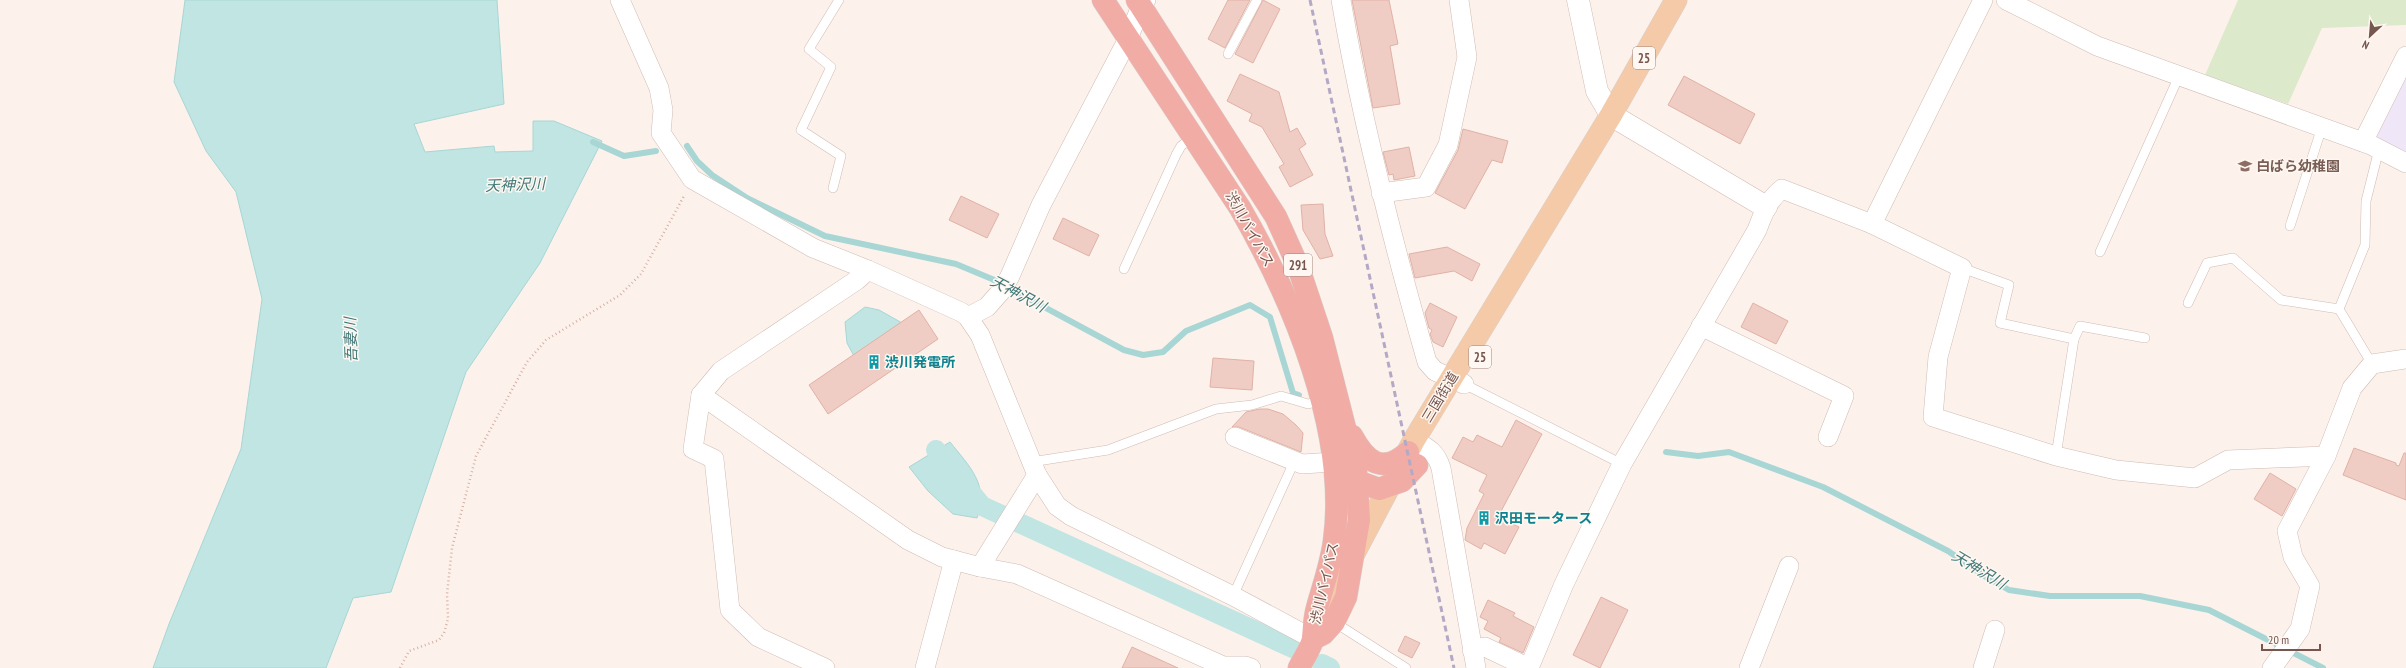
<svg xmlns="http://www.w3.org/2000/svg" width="2406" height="668" viewBox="0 0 2406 668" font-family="'PT Sans Narrow','Noto Sans JP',sans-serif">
<rect width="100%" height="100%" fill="#fcf2eb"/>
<!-- education -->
<path fill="#efe7f8" d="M 2406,68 L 2406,155 L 2371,137 Z"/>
<!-- green -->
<path fill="#dce9ca" d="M 2238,0 L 2406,0 L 2406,25 L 2322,28 L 2288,104 L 2205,75 Z"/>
<!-- water -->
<g fill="#c0e5e3" stroke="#a7d6d5">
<path d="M 185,0 L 497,0 L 504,104 L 414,124 L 425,152 L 494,146 L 495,152 L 533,151 L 533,121 L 554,121 L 602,141 L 540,263 L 466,372 L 391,592 L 353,598 L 326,668 L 153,668 L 169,624 L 241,449 L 262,299 L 236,192 L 206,151 L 174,82 Z"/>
<path d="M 865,307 L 879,310 L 904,324 L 855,358 L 847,343 L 845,322 Z"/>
<path d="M 950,442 C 969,466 990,485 977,518 L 953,514 L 928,491 L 909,467 Z"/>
</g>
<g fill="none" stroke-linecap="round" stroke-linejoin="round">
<!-- stream -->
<g stroke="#a7d6d5" stroke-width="6">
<path d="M 593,142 L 624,156 L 656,151"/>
<path d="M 687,146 L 697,161 L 712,175 L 747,198 L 825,236 L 956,264 L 992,279 L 1124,350 L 1143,355 L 1163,352 L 1186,331 L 1250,305 L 1270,317 L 1293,393 L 1299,395"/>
<path d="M 1666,452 L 1698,456 L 1729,452 L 1823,487 L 1948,551 L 1986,577 L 2009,590 L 2050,596 L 2140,596 L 2209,610 L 2323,668"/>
</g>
<!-- canal -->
<g stroke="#c0e5e3" stroke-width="20">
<path d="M 936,450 L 982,506 L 1297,650"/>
<path d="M 1322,664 L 1330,668"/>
</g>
</g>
<!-- building -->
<g fill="#f0cdc4" stroke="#e1b1a5">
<path d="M 1228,0 L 1250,0 L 1225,48 L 1208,39 Z"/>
<path d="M 1263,0 L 1280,9 L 1253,63 L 1235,54 Z"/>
<path d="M 1352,0 L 1389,0 L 1398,44 L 1390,46 L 1400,104 L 1373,108 Z"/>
<path d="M 1240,74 L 1279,92 L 1290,132 L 1297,128 L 1306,144 L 1299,149 L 1313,175 L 1290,187 L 1279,167 L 1284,164 L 1262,127 L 1249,121 L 1252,114 L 1227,101 Z"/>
<path d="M 1684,76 L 1755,114 L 1740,144 L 1668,105 Z"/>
<path d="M 1463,129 L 1508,141 L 1502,163 L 1492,160 L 1465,209 L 1435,193 L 1458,150 Z"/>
<path d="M 1409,147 L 1415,176 L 1394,180 L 1393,174 L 1389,175 L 1383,152 Z"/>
<path d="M 961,196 L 999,214 L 987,238 L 949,220 Z"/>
<path d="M 1323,204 L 1325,234 L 1333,256 L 1320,259 L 1303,230 L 1301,205 Z"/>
<path d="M 1063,218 L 1099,235 L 1089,256 L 1053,239 Z"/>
<path d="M 1447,247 L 1480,264 L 1472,281 L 1454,271 L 1415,278 L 1409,254 Z"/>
<path d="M 1430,303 L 1457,317 L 1443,347 L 1433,342 L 1430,334 L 1432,330 L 1429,328 L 1425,313 Z"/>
<path d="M 1753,303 L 1788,321 L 1776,344 L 1741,327 Z"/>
<path d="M 919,310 L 938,339 L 828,414 L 809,385 Z"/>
<path d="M 1213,358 L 1254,361 L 1252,390 L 1210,387 Z"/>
<path d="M 1260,409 L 1268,409 L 1283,414 L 1296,425 L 1303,433 L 1301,452 L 1239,427 L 1232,427 L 1246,412 Z"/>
<path d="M 1516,420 L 1542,434 L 1498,517 L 1519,527 L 1505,554 L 1484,543 L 1481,549 L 1465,540 L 1467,528 L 1484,494 L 1479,491 L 1487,475 L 1452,458 L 1463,437 L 1473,442 L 1477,435 L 1502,447 Z"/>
<path d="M 2354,448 L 2396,463 L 2396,465 L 2399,466 L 2404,453 L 2406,453 L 2406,500 L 2343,475 Z"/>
<path d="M 2270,473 L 2296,489 L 2282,516 L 2254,499 Z"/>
<path d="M 1601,597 L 1628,610 L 1600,668 L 1573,655 Z"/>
<path d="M 1488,600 L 1515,613 L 1513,616 L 1534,627 L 1523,653 L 1499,642 L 1501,638 L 1484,629 L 1488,621 L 1480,617 Z"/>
<path d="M 1405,636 L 1420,643 L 1412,658 L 1398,651 Z"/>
<path d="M 1132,647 L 1178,668 L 1122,668 Z"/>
</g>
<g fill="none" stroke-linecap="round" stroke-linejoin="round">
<defs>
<g id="lane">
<path d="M 1228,54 L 1257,0"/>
<path d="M 833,188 L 841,156 L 801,130 L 831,67 L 809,49 L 839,0"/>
<path d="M 2290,226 L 2322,127"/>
<path d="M 2100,252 L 2179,76"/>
<path d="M 1962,268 L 2009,285 L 2000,323 L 2074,339 L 2056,456"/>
<path d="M 1124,269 L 1176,155 L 1181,146 L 1193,137"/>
<path d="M 2188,303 L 2207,263 L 2233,258 L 2281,300 L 2339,309 L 2372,364"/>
<path d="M 2339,309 L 2365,245 L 2366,201 L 2379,149"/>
<path d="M 2074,339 L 2080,326 L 2145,338"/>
<path d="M 1464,384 L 1622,464"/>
<path d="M 1031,462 L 1108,450 L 1216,409 L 1252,405 L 1281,396 L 1308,404 L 1320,401"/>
<path d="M 1233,596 L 1294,462"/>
<path d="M 1334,622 L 1406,668"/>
</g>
<g id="street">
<path d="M 620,0 L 659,88 L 663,110 L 661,133 L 692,179 L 813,248 L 868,270 L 961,312 L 967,316 L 980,335 L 1037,475 L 1057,506 L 1071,516 L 1233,596 L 1313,639"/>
<path d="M 1341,0 C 1362,123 1393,243 1427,362 L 1435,371 L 1464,384"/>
<path d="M 2006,0 L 2097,46 L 2371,145 L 2406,163"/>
<path d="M 2363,142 L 2406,56"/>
<path d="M 1381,193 L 1426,187 L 1448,145 L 1467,57 L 1459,0"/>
<path d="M 1872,224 L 1983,0"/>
<path d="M 968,317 L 987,307 L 1003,289 L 1010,276 L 1041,205 L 1128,39 L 1141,6 L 1146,0"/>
<path d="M 1701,326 L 1844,396 L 1828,437"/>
<path d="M 701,395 L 908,540 L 942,557 L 980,567 L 1037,475"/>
<path d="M 1235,437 L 1302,464 L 1334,462"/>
<path d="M 1414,440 C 1428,448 1436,452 1441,468 L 1476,668"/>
<path d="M 980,567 L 1017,574 L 1223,666 L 1245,666 L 1251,668"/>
<path d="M 1472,650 L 1485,647 L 1529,668"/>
<path d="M 825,668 L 758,637 L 730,610 L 714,459 L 693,449 L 701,395 L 721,371 L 857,280 L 868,270"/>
<path d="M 925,668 L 954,560"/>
<path d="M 1529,668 L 1564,584 L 1622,464 L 1757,230 C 1763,214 1768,200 1782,189 L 1872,224 L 1962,268 L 1938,357 L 1933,417 L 2056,456 L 2116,470 L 2195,478 L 2228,460 L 2326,456 L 2352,388 L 2372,364 L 2406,359"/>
<path d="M 1749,668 L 1789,566"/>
<path d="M 1983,668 L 1995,630"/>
<path d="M 2272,668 L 2300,629 L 2310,586 L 2293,557 L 2287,531 L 2326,456"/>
</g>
<path id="secondary" d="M 1578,0 L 1597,91 L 1611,115 L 1766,207"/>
<path id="primary" d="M 1316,633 L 1351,559 L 1414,440 L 1611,115 L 1676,0"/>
<g id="highway">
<path d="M 1103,0 L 1240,208 C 1293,300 1349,433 1334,541 C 1331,564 1323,586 1317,608 C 1314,619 1314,627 1313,638 C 1312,647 1303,659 1299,668"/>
<path d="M 1137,0 L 1276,217 L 1298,266 L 1322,338 L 1356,471 L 1359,520 L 1346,597 L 1334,622 L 1323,634 L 1313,639"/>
<path d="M 1352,436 C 1366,462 1383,475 1408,452"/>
<path d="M 1347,473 L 1357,481 L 1379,489 L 1402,481 L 1417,465"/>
</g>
</defs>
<!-- lane casing -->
<use href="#lane" stroke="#d0bbb3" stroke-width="10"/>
<!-- street casing -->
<use href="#street" stroke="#d0bbb3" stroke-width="20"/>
<!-- secondary casing -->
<use href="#secondary" stroke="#d3bab1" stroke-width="23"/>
<!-- primary casing -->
<use href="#primary" stroke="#d9d0ce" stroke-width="23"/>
<!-- highway casing -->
<use href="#highway" stroke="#d9d0ce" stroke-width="23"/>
<!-- path -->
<path stroke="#d5b0a7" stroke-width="2.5" stroke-dasharray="1 3" stroke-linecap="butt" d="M 400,668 L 409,651 L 439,640 L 444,633 L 448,619 L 447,594 L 452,548 L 476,456 L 527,362 L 546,340 L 620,295 L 641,274 L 684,196"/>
<!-- lane -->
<use href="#lane" stroke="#fff" stroke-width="9"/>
<!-- street -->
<use href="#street" stroke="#fff" stroke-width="19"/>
<!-- secondary -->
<use href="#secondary" stroke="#fff" stroke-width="22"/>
<!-- primary -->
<use href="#primary" stroke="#f5caa8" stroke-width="22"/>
<!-- highway -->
<use href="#highway" stroke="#f1aca6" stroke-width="22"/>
<!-- rail -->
<path stroke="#b3a9c6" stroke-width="3" stroke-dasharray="6 4" stroke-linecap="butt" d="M 1310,0 L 1454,668"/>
</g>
<!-- icons -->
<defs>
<symbol id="school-bare" viewBox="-9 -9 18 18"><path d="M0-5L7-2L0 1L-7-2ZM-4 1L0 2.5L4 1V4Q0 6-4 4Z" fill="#8d6e63" stroke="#fef7f2" stroke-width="2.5" paint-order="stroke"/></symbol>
<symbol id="building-bare" viewBox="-9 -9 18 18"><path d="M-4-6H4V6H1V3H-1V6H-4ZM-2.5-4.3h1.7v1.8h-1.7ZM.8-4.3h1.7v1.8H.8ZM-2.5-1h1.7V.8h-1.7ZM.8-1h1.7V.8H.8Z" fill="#0f9aa8" stroke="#fef7f2" stroke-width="2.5" paint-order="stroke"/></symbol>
</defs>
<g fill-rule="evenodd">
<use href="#school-bare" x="2235" y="156" width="20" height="20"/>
<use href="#building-bare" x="864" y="352" width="20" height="20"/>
<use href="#building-bare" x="1474" y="508" width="20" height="20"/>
</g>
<g text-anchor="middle" stroke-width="3" stroke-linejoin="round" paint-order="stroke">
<!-- shield labels -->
<g fill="#fef7f2" stroke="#9f8680" stroke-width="1">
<rect x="1633" y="47" width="22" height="22" rx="3"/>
<rect x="1284" y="254" width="28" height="22" rx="3"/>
<rect x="1469" y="346" width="22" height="22" rx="3"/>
</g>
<g font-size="13" font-weight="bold" fill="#76564f">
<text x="1644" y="63">25</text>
<text x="1298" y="270">291</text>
<text x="1480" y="362">25</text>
</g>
<!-- education labels -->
<g font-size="14" font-weight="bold" fill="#785e54" stroke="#fef7f2" text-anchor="start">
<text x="2256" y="171">白ばら幼稚園</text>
</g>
<!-- street labels -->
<g font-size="14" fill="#76564f" stroke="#fef7f2">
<text transform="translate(1250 229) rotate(61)" y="5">渋川バイパス</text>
<text transform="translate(1440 397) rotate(-59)" y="5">三国街道</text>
<text transform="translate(1324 583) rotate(-77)" y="5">渋川バイパス</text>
</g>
<!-- culture labels -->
<g font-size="14" font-weight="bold" fill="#0d838f" stroke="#fef7f2" text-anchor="start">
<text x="885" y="367">渋川発電所</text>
<text x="1495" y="523">沢田モータース</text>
</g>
<!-- water labels -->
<g font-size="15" font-style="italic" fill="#427978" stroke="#fef7f2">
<text transform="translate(515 185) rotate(-2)" y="5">天神沢川</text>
<text transform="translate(1018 294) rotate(28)" y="5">天神沢川</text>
<text transform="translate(351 340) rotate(-92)" y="5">吾妻川</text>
<text transform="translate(1979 570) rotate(31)" y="5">天神沢川</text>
</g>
</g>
<!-- north arrow -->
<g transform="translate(2370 36) rotate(206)" stroke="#fef7f2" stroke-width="3" paint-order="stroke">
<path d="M0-3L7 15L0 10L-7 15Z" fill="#76564f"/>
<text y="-6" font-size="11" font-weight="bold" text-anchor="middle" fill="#76564f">N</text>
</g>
<!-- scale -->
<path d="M2262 644v6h58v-6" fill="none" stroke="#76564f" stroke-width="2"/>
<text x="2268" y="644" font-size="12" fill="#76564f" stroke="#fef7f2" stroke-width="3" paint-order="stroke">20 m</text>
</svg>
